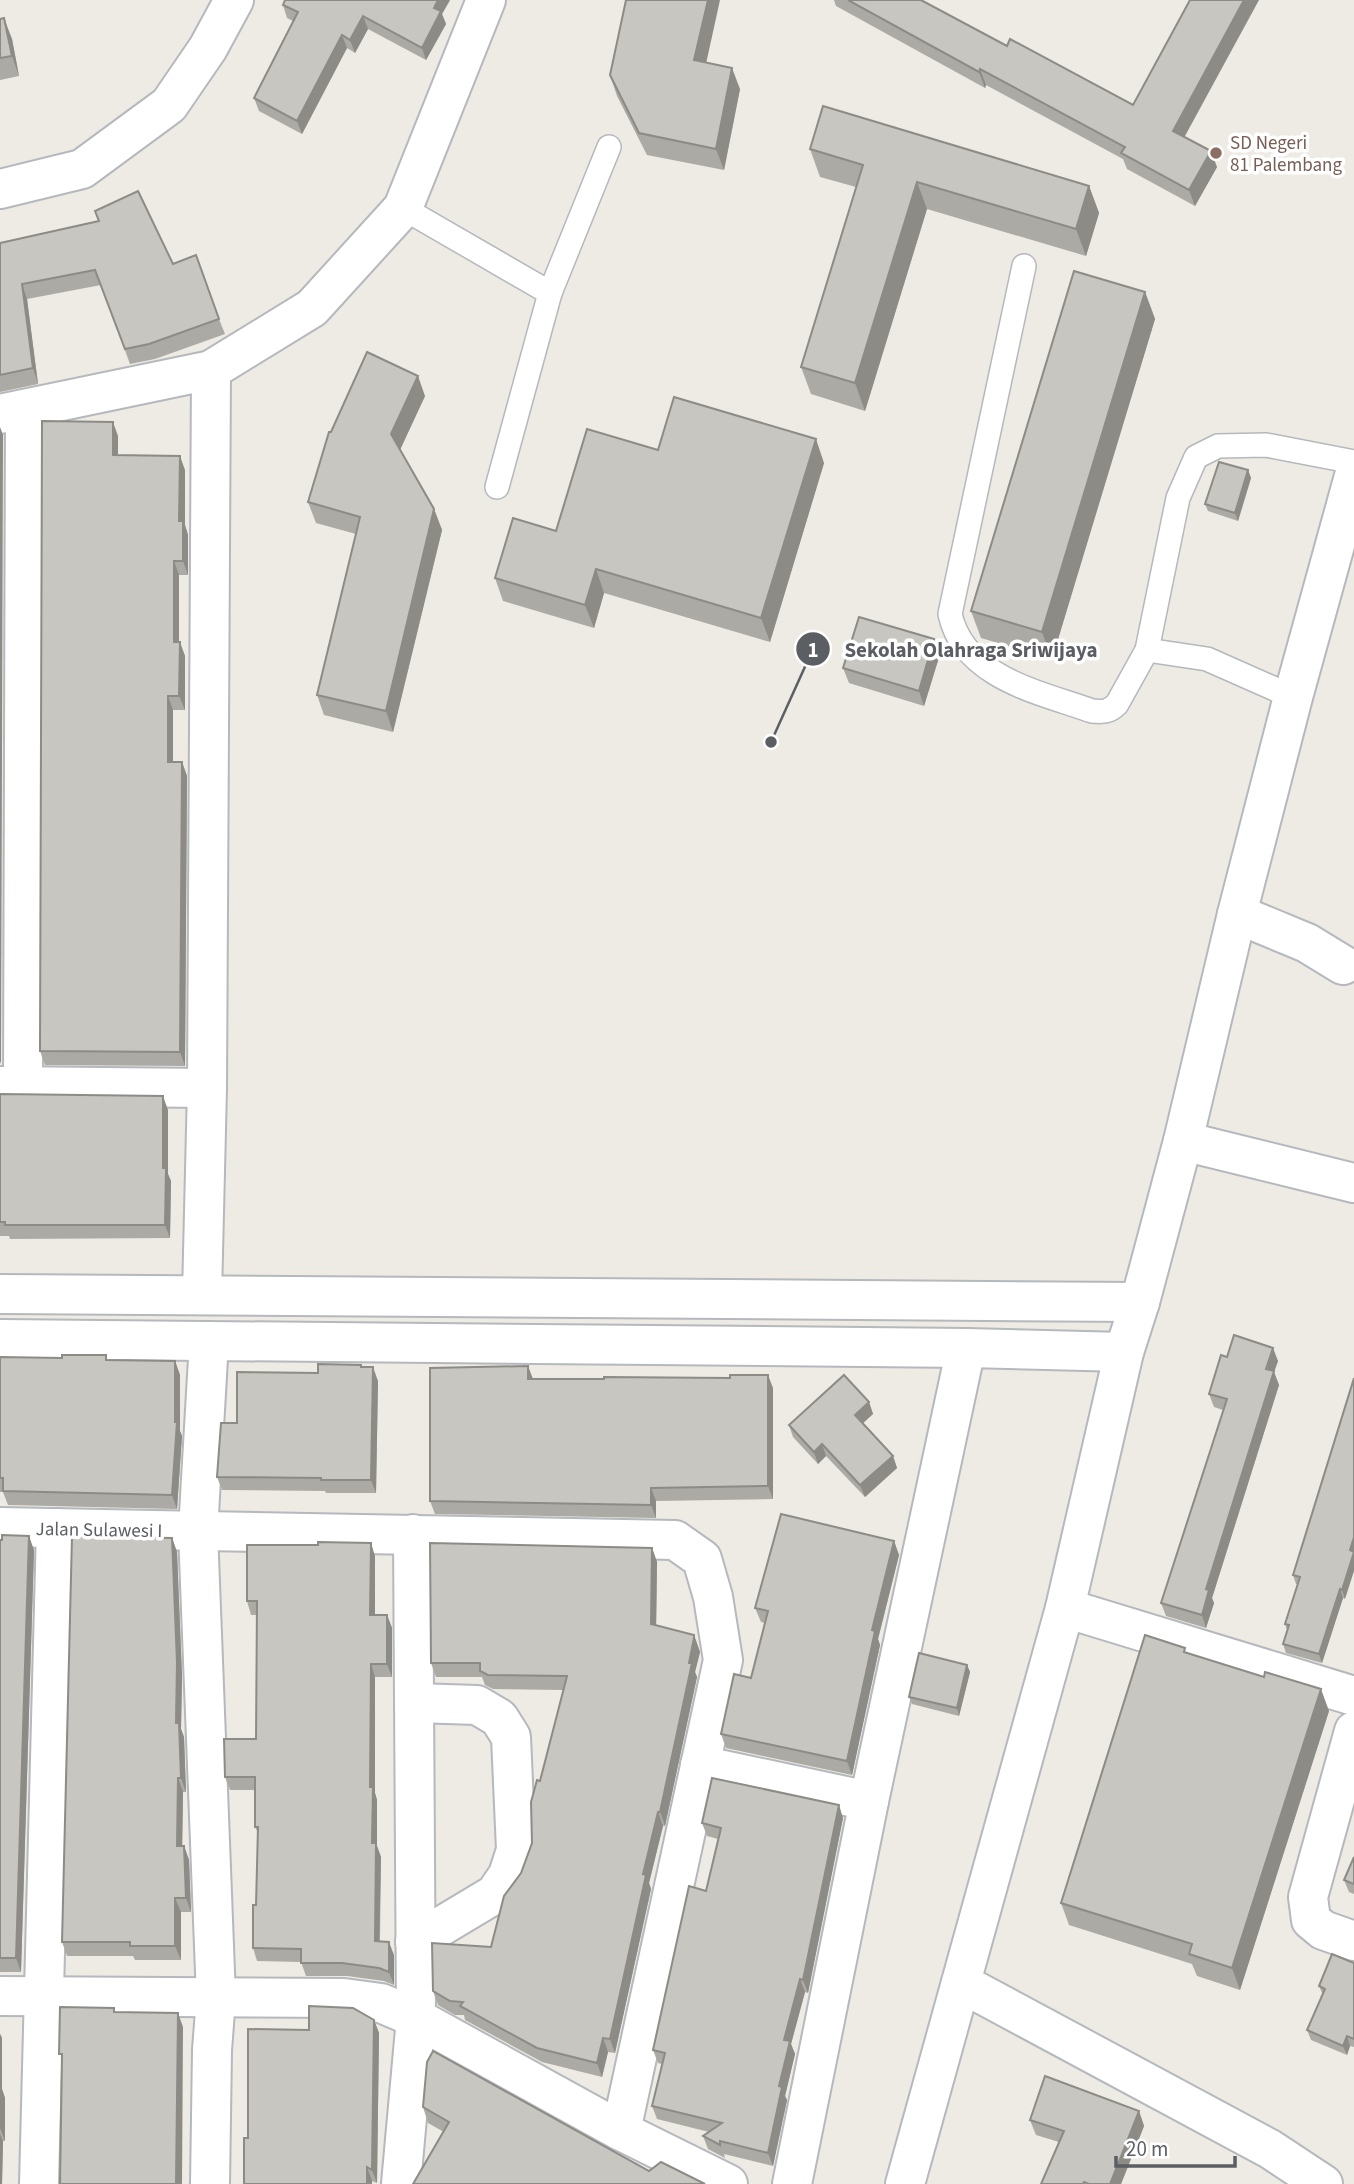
<svg xmlns="http://www.w3.org/2000/svg" width="1354" height="2184" viewBox="0 0 1354 2184" font-family="'Source Sans 3',sans-serif">
<rect width="100%" height="100%" fill="#edebe3"/>
<g fill="none" stroke-linecap="round" stroke-linejoin="round">
<defs>
<g id="lane">
<path d="M 403,208 L 550,293 L 609,147"/>
<path d="M 1024,266 L 950,614 C 964,678 1039,692 1092,711 C 1103,712 1109,712 1117,704 L 1147,650 L 1207,659 L 1293,697"/>
<path d="M 497,487 L 550,293"/>
<path d="M 1147,650 L 1178,498 L 1196,457 L 1218,446 L 1266,445 L 1354,462"/>
</g>
<g id="street">
<path d="M 0,189 L 82,169 L 169,105 L 208,48 L 234,0"/>
<path d="M 0,414 L 211,370 L 312,308 L 403,208 L 486,0"/>
<path d="M 1237,914 L 1307,943 L 1343,965"/>
<path d="M 0,1086 L 207,1088"/>
<path d="M 23,1086 L 25,409"/>
<path d="M 1183,1141 L 1354,1183"/>
<path d="M 0,1294 L 1140,1302"/>
<path d="M 202,1295 L 207,1088 L 211,370"/>
<path d="M 0,1339 L 966,1348 L 1124,1352"/>
<path d="M 209,1341 L 198,1531 L 216,1998 L 212,2050 L 210,2184"/>
<path d="M 0,1527 L 675,1540 L 702,1559 L 713,1597 L 723,1660 L 621,2131"/>
<path d="M 1065,1608 L 1354,1696"/>
<path d="M 415,1703 L 477,1705 L 499,1718 L 511,1737 L 516,1850 L 508,1875 L 495,1894 L 415,1942"/>
<path d="M 1354,1731 L 1308,1897 L 1311,1920 L 1323,1930 L 1354,1941"/>
<path d="M 700,1765 L 869,1801"/>
<path d="M 961,1983 L 1270,2149 L 1323,2184"/>
<path d="M 0,1996 L 344,1998 L 381,2003 L 416,2018 L 621,2131 L 728,2184"/>
<path d="M 39,2184 L 56,1528"/>
<path d="M 401,2184 L 416,2018 L 413,1534"/>
<path d="M 792,2184 L 869,1801 L 966,1348"/>
<path d="M 905,2184 L 1065,1608 L 1124,1352 L 1140,1302 L 1183,1141 L 1237,914 L 1293,697 L 1354,476"/>
</g>
</defs>
<!-- lane casing -->
<use href="#lane" stroke="#b5b8bc" stroke-width="26"/>
<!-- street casing -->
<use href="#street" stroke="#b5b8bc" stroke-width="42"/>
<!-- lane -->
<use href="#lane" stroke="#fff" stroke-width="23"/>
<!-- street -->
<use href="#street" stroke="#fff" stroke-width="38"/>
</g>
<!-- wall -->
<g fill="#acaaa5">
<path d="M 285,0 L 450,0 L 442,14 L 446,24 L 426,60 L 368,29 L 355,53 L 347,48 L 302,134 L 259,111 L 254,98 L 293,21 L 287,18 L 283,5 Z"/>
<path d="M 834,0 L 921,0 L 1007,46 L 1185,137 L 1217,167 L 1195,206 L 1127,169 L 1123,159 L 986,85 L 985,88 L 836,6 Z"/>
<path d="M 0,19 L 12,39 L 19,76 L 0,80 Z"/>
<path d="M 610,75 L 740,89 L 724,170 L 647,155 L 617,96 Z"/>
<path d="M 810,149 L 1089,186 L 1099,213 L 1086,256 L 927,209 L 865,411 L 811,394 L 801,367 L 856,187 L 820,177 Z"/>
<path d="M 95,211 L 173,264 L 219,319 L 225,334 L 155,359 L 130,364 L 101,285 L 27,299 L 38,384 L 0,392 L 0,243 L 98,221 Z"/>
<path d="M 1145,292 L 1155,319 L 1052,659 L 981,638 L 971,611 Z"/>
<path d="M 425,396 L 400,450 L 434,509 L 442,530 L 393,732 L 324,715 L 317,695 L 356,534 L 316,523 L 308,502 L 331,432 Z"/>
<path d="M 118,436 L 118,455 L 185,470 L 185,525 L 188,535 L 188,575 L 179,575 L 179,642 L 185,656 L 185,710 L 173,710 L 173,762 L 182,762 L 187,776 L 185,1066 L 45,1065 L 40,1051 Z"/>
<path d="M 658,450 L 824,463 L 770,642 L 604,593 L 594,628 L 503,601 L 495,578 L 556,531 Z"/>
<path d="M 1248,470 L 1251,478 L 1238,521 L 1208,511 L 1205,504 Z"/>
<path d="M 934,639 L 940,654 L 924,706 L 849,683 L 843,668 Z"/>
<path d="M 0,1094 L 168,1110 L 168,1174 L 171,1181 L 170,1238 L 10,1239 L 9,1236 L 0,1236 Z"/>
<path d="M 0,1357 L 175,1361 L 180,1375 L 180,1431 L 182,1436 L 177,1509 L 8,1505 L 3,1492 L 0,1492 Z"/>
<path d="M 1227,1357 L 1278,1361 L 1274,1372 L 1279,1385 L 1212,1598 L 1214,1603 L 1206,1628 L 1166,1616 L 1161,1603 L 1223,1410 L 1214,1407 L 1209,1394 Z"/>
<path d="M 362,1367 L 378,1381 L 376,1493 L 326,1493 L 325,1491 L 222,1490 L 217,1477 L 237,1423 L 318,1373 Z"/>
<path d="M 730,1378 L 773,1388 L 773,1499 L 656,1501 L 656,1518 L 435,1514 L 430,1501 L 533,1379 Z"/>
<path d="M 1354,1378 L 1345,1599 L 1343,1598 L 1322,1663 L 1286,1653 L 1283,1644 L 1287,1630 L 1285,1624 L 1298,1584 L 1296,1584 L 1293,1575 Z"/>
<path d="M 869,1402 L 873,1414 L 862,1423 L 893,1456 L 897,1468 L 865,1497 L 826,1456 L 818,1464 L 793,1437 L 789,1425 Z"/>
<path d="M 172,1538 L 177,1552 L 182,1676 L 181,1729 L 184,1737 L 186,1792 L 183,1792 L 182,1846 L 184,1846 L 189,1860 L 191,1912 L 181,1912 L 181,1960 L 135,1960 L 133,1956 L 67,1956 L 62,1942 Z"/>
<path d="M 0,1540 L 34,1550 L 21,1972 L 0,1972 Z"/>
<path d="M 894,1541 L 899,1555 L 878,1639 L 880,1645 L 852,1775 L 726,1748 L 721,1734 L 751,1678 L 765,1623 L 761,1622 L 755,1608 Z"/>
<path d="M 652,1548 L 657,1562 L 656,1626 L 694,1635 L 700,1652 L 695,1672 L 697,1677 L 665,1826 L 663,1826 L 649,1883 L 651,1889 L 615,2053 L 608,2052 L 602,2077 L 542,2062 L 465,2020 L 464,2015 L 455,2015 L 438,2005 L 433,1991 L 491,1947 L 521,1873 L 532,1843 L 540,1781 L 563,1690 L 493,1689 L 485,1685 L 482,1677 L 436,1677 L 431,1663 Z"/>
<path d="M 375,1556 L 375,1615 L 387,1615 L 392,1628 L 392,1677 L 375,1677 L 375,1793 L 377,1800 L 377,1846 L 381,1857 L 380,1941 L 394,1955 L 394,1985 L 384,1981 L 347,1976 L 306,1976 L 301,1962 L 257,1961 L 253,1948 L 256,1905 L 258,1833 L 255,1827 L 255,1790 L 230,1790 L 225,1777 L 256,1739 L 257,1615 L 251,1615 L 247,1601 Z"/>
<path d="M 1187,1653 L 1329,1711 L 1240,1990 L 1197,1976 L 1192,1964 L 1069,1925 L 1061,1903 Z"/>
<path d="M 967,1665 L 970,1672 L 959,1716 L 912,1704 L 909,1697 Z"/>
<path d="M 843,1818 L 808,1993 L 805,1992 L 791,2044 L 795,2054 L 785,2096 L 787,2100 L 773,2166 L 724,2154 L 725,2158 L 708,2149 L 703,2136 L 709,2132 L 657,2119 L 652,2106 L 662,2064 L 658,2063 L 653,2050 L 706,1891 L 718,1839 L 707,1836 L 702,1823 Z"/>
<path d="M 1354,1857 L 1354,1894 L 1349,1892 L 1344,1880 Z"/>
<path d="M 1354,1963 L 1354,2047 L 1350,2046 L 1347,2055 L 1311,2040 L 1307,2030 L 1323,1995 L 1319,1986 Z"/>
<path d="M 374,2020 L 379,2033 L 377,2183 L 248,2138 L 309,2030 Z"/>
<path d="M 0,2034 L 2,2038 L 2,2089 L 5,2098 L 5,2141 L 3,2141 L 2,2184 L 0,2184 Z"/>
<path d="M 423,2107 L 649,2171 L 444,2132 L 428,2123 Z"/>
<path d="M 1139,2111 L 1144,2126 L 1121,2184 L 1041,2184 L 1059,2142 L 1036,2135 L 1030,2120 Z"/>
</g>
<!-- shaded-wall -->
<g fill="#8c8b86">
<path d="M 438,0 L 450,0 L 442,14 L 446,24 L 426,60 L 422,48 L 434,8 Z"/>
<path d="M 708,0 L 720,0 L 702,82 L 694,60 Z"/>
<path d="M 1244,0 L 1259,0 L 1179,147 L 1173,131 Z"/>
<path d="M 363,16 L 368,29 L 355,53 L 350,40 Z"/>
<path d="M 4,18 L 12,39 L 19,76 L 12,56 Z"/>
<path d="M 342,35 L 347,48 L 302,134 L 297,121 Z"/>
<path d="M 732,68 L 740,89 L 724,170 L 716,149 Z"/>
<path d="M 980,69 L 986,85 L 985,88 L 979,72 Z"/>
<path d="M 1211,151 L 1217,167 L 1195,206 L 1189,190 Z"/>
<path d="M 917,182 L 927,209 L 865,411 L 855,383 Z"/>
<path d="M 1089,186 L 1099,213 L 1086,256 L 1076,229 Z"/>
<path d="M 22,284 L 27,299 L 38,384 L 33,368 Z"/>
<path d="M 1145,292 L 1155,319 L 1052,659 L 1042,632 Z"/>
<path d="M 418,376 L 425,396 L 398,454 L 391,434 Z"/>
<path d="M 113,422 L 118,436 L 118,469 L 113,455 Z"/>
<path d="M 0,427 L 3,435 L 1,1064 L 0,1061 Z"/>
<path d="M 816,439 L 824,463 L 770,642 L 761,618 Z"/>
<path d="M 180,456 L 185,470 L 185,525 L 188,535 L 188,575 L 183,561 L 179,521 Z"/>
<path d="M 1248,470 L 1251,478 L 1238,521 L 1235,513 Z"/>
<path d="M 434,509 L 442,530 L 393,732 L 386,711 Z"/>
<path d="M 174,561 L 179,575 L 179,656 L 174,642 Z"/>
<path d="M 596,569 L 604,593 L 594,628 L 585,605 Z"/>
<path d="M 934,639 L 940,654 L 924,706 L 919,691 Z"/>
<path d="M 180,642 L 185,656 L 185,710 L 179,696 Z"/>
<path d="M 168,696 L 173,710 L 173,776 L 168,762 Z"/>
<path d="M 182,762 L 187,776 L 185,1066 L 180,1052 Z"/>
<path d="M 163,1096 L 168,1110 L 168,1174 L 171,1181 L 170,1238 L 165,1225 L 163,1168 Z"/>
<path d="M 1273,1348 L 1278,1361 L 1274,1372 L 1279,1385 L 1212,1598 L 1214,1603 L 1206,1628 L 1202,1615 L 1206,1589 Z"/>
<path d="M 175,1361 L 180,1375 L 180,1431 L 182,1436 L 177,1509 L 172,1495 L 175,1422 Z"/>
<path d="M 528,1366 L 533,1379 L 528,1379 Z"/>
<path d="M 373,1367 L 378,1381 L 376,1493 L 371,1480 Z"/>
<path d="M 768,1375 L 773,1388 L 773,1499 L 768,1486 Z"/>
<path d="M 869,1402 L 873,1414 L 859,1427 L 855,1415 Z"/>
<path d="M 822,1444 L 826,1456 L 818,1464 L 814,1452 Z"/>
<path d="M 893,1456 L 897,1468 L 865,1497 L 860,1485 Z"/>
<path d="M 651,1488 L 656,1501 L 656,1518 L 651,1505 Z"/>
<path d="M 29,1536 L 34,1550 L 21,1972 L 16,1958 Z"/>
<path d="M 1354,1537 L 1354,1571 L 1345,1599 L 1342,1590 L 1350,1550 Z"/>
<path d="M 172,1538 L 177,1552 L 182,1676 L 181,1729 L 184,1737 L 186,1792 L 181,1778 L 176,1723 Z"/>
<path d="M 894,1541 L 899,1555 L 878,1639 L 880,1645 L 852,1775 L 847,1761 L 872,1630 Z"/>
<path d="M 371,1543 L 375,1556 L 375,1628 L 370,1615 Z"/>
<path d="M 652,1548 L 657,1562 L 656,1638 L 651,1624 Z"/>
<path d="M 1340,1589 L 1343,1598 L 1322,1663 L 1319,1654 Z"/>
<path d="M 387,1615 L 392,1628 L 392,1677 L 387,1664 Z"/>
<path d="M 694,1635 L 700,1652 L 695,1672 L 697,1677 L 665,1826 L 660,1812 Z"/>
<path d="M 371,1664 L 375,1677 L 375,1793 L 377,1800 L 377,1846 L 381,1857 L 379,1954 L 375,1941 L 370,1787 Z"/>
<path d="M 967,1665 L 970,1672 L 959,1716 L 957,1708 Z"/>
<path d="M 1321,1689 L 1329,1711 L 1240,1990 L 1232,1968 Z"/>
<path d="M 178,1778 L 183,1792 L 182,1860 L 177,1846 Z"/>
<path d="M 839,1805 L 843,1818 L 808,1993 L 803,1980 Z"/>
<path d="M 658,1812 L 663,1826 L 649,1883 L 651,1889 L 615,2053 L 610,2039 L 643,1874 Z"/>
<path d="M 184,1846 L 189,1860 L 191,1912 L 186,1898 Z"/>
<path d="M 175,1898 L 181,1912 L 181,1960 L 175,1946 Z"/>
<path d="M 389,1942 L 394,1955 L 394,1985 L 389,1972 Z"/>
<path d="M 800,1979 L 805,1992 L 791,2044 L 795,2054 L 785,2096 L 787,2100 L 773,2166 L 768,2153 L 779,2086 L 784,2040 Z"/>
<path d="M 178,2013 L 183,2027 L 182,2184 L 176,2184 Z"/>
<path d="M 374,2020 L 379,2033 L 377,2183 L 372,2170 Z"/>
<path d="M 0,2034 L 2,2038 L 2,2089 L 5,2098 L 5,2141 L 0,2128 Z"/>
<path d="M 1347,2036 L 1350,2046 L 1347,2055 L 1343,2046 Z"/>
<path d="M 603,2038 L 608,2052 L 602,2077 L 597,2063 Z"/>
<path d="M 1139,2111 L 1144,2126 L 1121,2184 L 1110,2184 Z"/>
<path d="M 0,2134 L 3,2141 L 2,2184 L 0,2184 Z"/>
<path d="M 367,2167 L 372,2181 L 372,2184 L 367,2184 Z"/>
</g>
<!-- building -->
<g fill="#c8c6c0" stroke="#8c8b86" stroke-width="2">
<path d="M 285,0 L 438,0 L 434,8 L 441,11 L 422,48 L 363,16 L 350,40 L 342,35 L 297,121 L 254,98 L 298,12 L 283,5 Z"/>
<path d="M 626,0 L 708,0 L 694,60 L 732,68 L 716,149 L 639,133 L 610,75 Z"/>
<path d="M 848,0 L 921,0 L 1007,46 L 1010,39 L 1133,105 L 1190,0 L 1244,0 L 1173,131 L 1211,151 L 1189,190 L 1121,153 L 1125,147 L 980,69 L 979,72 Z"/>
<path d="M 4,18 L 12,56 L 0,58 L 0,19 Z"/>
<path d="M 823,106 L 1089,186 L 1076,229 L 917,182 L 855,383 L 801,367 L 863,165 L 810,149 Z"/>
<path d="M 138,191 L 173,264 L 196,255 L 219,319 L 149,344 L 125,349 L 95,270 L 22,284 L 33,368 L 0,375 L 0,243 L 99,221 L 95,211 Z"/>
<path d="M 1074,271 L 1145,292 L 1042,632 L 971,611 Z"/>
<path d="M 367,352 L 418,376 L 391,434 L 434,509 L 386,711 L 317,695 L 360,517 L 308,502 L 329,432 L 331,432 Z"/>
<path d="M 674,397 L 816,439 L 761,618 L 596,569 L 585,605 L 495,578 L 513,518 L 556,531 L 587,429 L 658,450 Z"/>
<path d="M 42,421 L 113,422 L 113,455 L 180,456 L 179,521 L 183,521 L 183,561 L 174,561 L 174,642 L 180,642 L 179,696 L 168,696 L 168,762 L 182,762 L 180,1052 L 40,1051 Z"/>
<path d="M 1219,462 L 1248,470 L 1235,513 L 1205,504 Z"/>
<path d="M 859,617 L 934,639 L 919,691 L 843,668 Z"/>
<path d="M 0,1094 L 163,1096 L 163,1168 L 166,1168 L 165,1225 L 5,1225 L 5,1222 L 0,1222 Z"/>
<path d="M 1234,1335 L 1273,1348 L 1266,1369 L 1274,1371 L 1206,1589 L 1209,1590 L 1202,1615 L 1161,1603 L 1227,1399 L 1209,1394 L 1221,1355 L 1227,1357 Z"/>
<path d="M 62,1355 L 106,1355 L 106,1360 L 175,1361 L 175,1422 L 177,1422 L 172,1495 L 3,1491 L 3,1478 L 0,1478 L 0,1357 L 62,1358 Z"/>
<path d="M 318,1364 L 361,1365 L 361,1367 L 373,1367 L 371,1480 L 321,1480 L 321,1478 L 217,1477 L 221,1423 L 237,1423 L 237,1372 L 318,1373 Z"/>
<path d="M 528,1366 L 528,1379 L 604,1379 L 604,1377 L 730,1378 L 730,1375 L 768,1375 L 768,1486 L 651,1488 L 651,1505 L 430,1501 L 430,1368 Z"/>
<path d="M 844,1375 L 869,1402 L 855,1415 L 893,1456 L 860,1485 L 822,1444 L 814,1452 L 789,1425 Z"/>
<path d="M 1354,1378 L 1354,1537 L 1350,1550 L 1354,1552 L 1342,1590 L 1340,1589 L 1319,1654 L 1283,1644 L 1289,1625 L 1285,1624 L 1300,1577 L 1293,1575 Z"/>
<path d="M 781,1514 L 894,1541 L 872,1630 L 875,1631 L 847,1761 L 721,1734 L 734,1674 L 751,1678 L 768,1611 L 755,1608 Z"/>
<path d="M 2,1535 L 29,1536 L 16,1958 L 0,1958 L 0,1540 L 2,1540 Z"/>
<path d="M 72,1536 L 172,1538 L 177,1662 L 176,1723 L 179,1723 L 181,1778 L 178,1778 L 177,1846 L 184,1846 L 186,1898 L 175,1898 L 175,1946 L 130,1946 L 130,1942 L 62,1942 Z"/>
<path d="M 318,1542 L 371,1543 L 370,1615 L 387,1615 L 387,1664 L 371,1664 L 370,1787 L 373,1787 L 372,1843 L 376,1843 L 375,1941 L 389,1942 L 389,1972 L 379,1968 L 342,1963 L 301,1963 L 301,1949 L 253,1948 L 253,1905 L 256,1905 L 258,1827 L 255,1827 L 255,1777 L 225,1777 L 224,1739 L 256,1739 L 257,1601 L 247,1601 L 247,1545 L 318,1545 Z"/>
<path d="M 430,1543 L 652,1548 L 651,1624 L 694,1635 L 694,1638 L 689,1663 L 692,1663 L 660,1812 L 658,1812 L 643,1874 L 646,1875 L 610,2039 L 603,2038 L 597,2063 L 537,2048 L 460,2006 L 463,2002 L 450,2001 L 433,1991 L 432,1943 L 491,1947 L 504,1896 L 521,1873 L 532,1843 L 531,1802 L 537,1780 L 540,1781 L 567,1676 L 488,1675 L 480,1671 L 480,1663 L 431,1663 Z"/>
<path d="M 1145,1635 L 1185,1648 L 1184,1652 L 1264,1677 L 1265,1672 L 1321,1689 L 1232,1968 L 1189,1954 L 1192,1944 L 1061,1903 Z"/>
<path d="M 919,1653 L 967,1665 L 957,1708 L 909,1697 Z"/>
<path d="M 712,1778 L 839,1805 L 803,1980 L 800,1979 L 784,2040 L 790,2041 L 779,2086 L 782,2087 L 768,2153 L 720,2141 L 720,2145 L 703,2136 L 722,2123 L 652,2106 L 665,2053 L 653,2050 L 689,1886 L 706,1891 L 721,1828 L 702,1823 Z"/>
<path d="M 1354,1857 L 1354,1884 L 1344,1880 Z"/>
<path d="M 1332,1954 L 1354,1963 L 1354,2039 L 1347,2036 L 1343,2046 L 1307,2030 L 1325,1989 L 1319,1986 Z"/>
<path d="M 309,2006 L 353,2008 L 374,2020 L 372,2170 L 367,2167 L 367,2184 L 244,2184 L 244,2138 L 248,2138 L 248,2029 L 309,2030 Z"/>
<path d="M 60,2007 L 114,2008 L 114,2012 L 178,2013 L 176,2184 L 60,2184 L 62,2054 L 59,2054 Z"/>
<path d="M 433,2051 L 649,2171 L 661,2162 L 705,2184 L 413,2184 L 449,2122 L 423,2107 L 427,2062 Z"/>
<path d="M 1045,2076 L 1139,2111 L 1110,2184 L 1089,2184 L 1084,2182 L 1083,2184 L 1041,2184 L 1064,2131 L 1030,2120 Z"/>
</g>
<!-- markers -->
<circle fill="#8d6e63" stroke="#fff" stroke-width="2.5" cx="1216" cy="153" r="7"/>
<g text-anchor="middle" stroke-width="7" stroke-linejoin="round" paint-order="stroke">
<!-- education labels -->
<g font-size="19" fill="#785e54" stroke="#fff" text-anchor="start">
<text x="1230" y="149">SD Negeri<tspan x="1230" dy="22">81 Palembang</tspan></text>
</g>
<!-- street labels -->
<g font-size="19" fill="#5b5e63" stroke="#fff">
<text transform="translate(99 1529) rotate(1)" y="7">Jalan Sulawesi I</text>
</g>
</g>
<!-- callouts -->
<path fill="none" stroke="#5b5e63" stroke-width="2.5" d="M771 742L813 649"/>
<g fill="#5b5e63" stroke="#fff" stroke-width="2.5">
<circle cx="771" cy="742" r="7"/>
<circle cx="813" cy="649" r="18"/>
</g>
<g font-size="21" text-anchor="middle" font-weight="bold" fill="#fff">
<text x="813" y="657">1</text>
</g>
<g font-size="21" text-anchor="middle" font-weight="bold" fill="#5b5e63" stroke="#fff" stroke-width="7" stroke-linejoin="round" paint-order="stroke">
<text x="971" y="657">Sekolah Olahraga Sriwijaya</text>
</g>
<!-- scale -->
<path d="M1116 2156v10h119v-10" fill="none" stroke="#5b5e63" stroke-width="3.5"/>
<text x="1126" y="2156" font-size="21" fill="#5b5e63" stroke="#ffffff" stroke-width="5" paint-order="stroke">20 m</text>
</svg>
